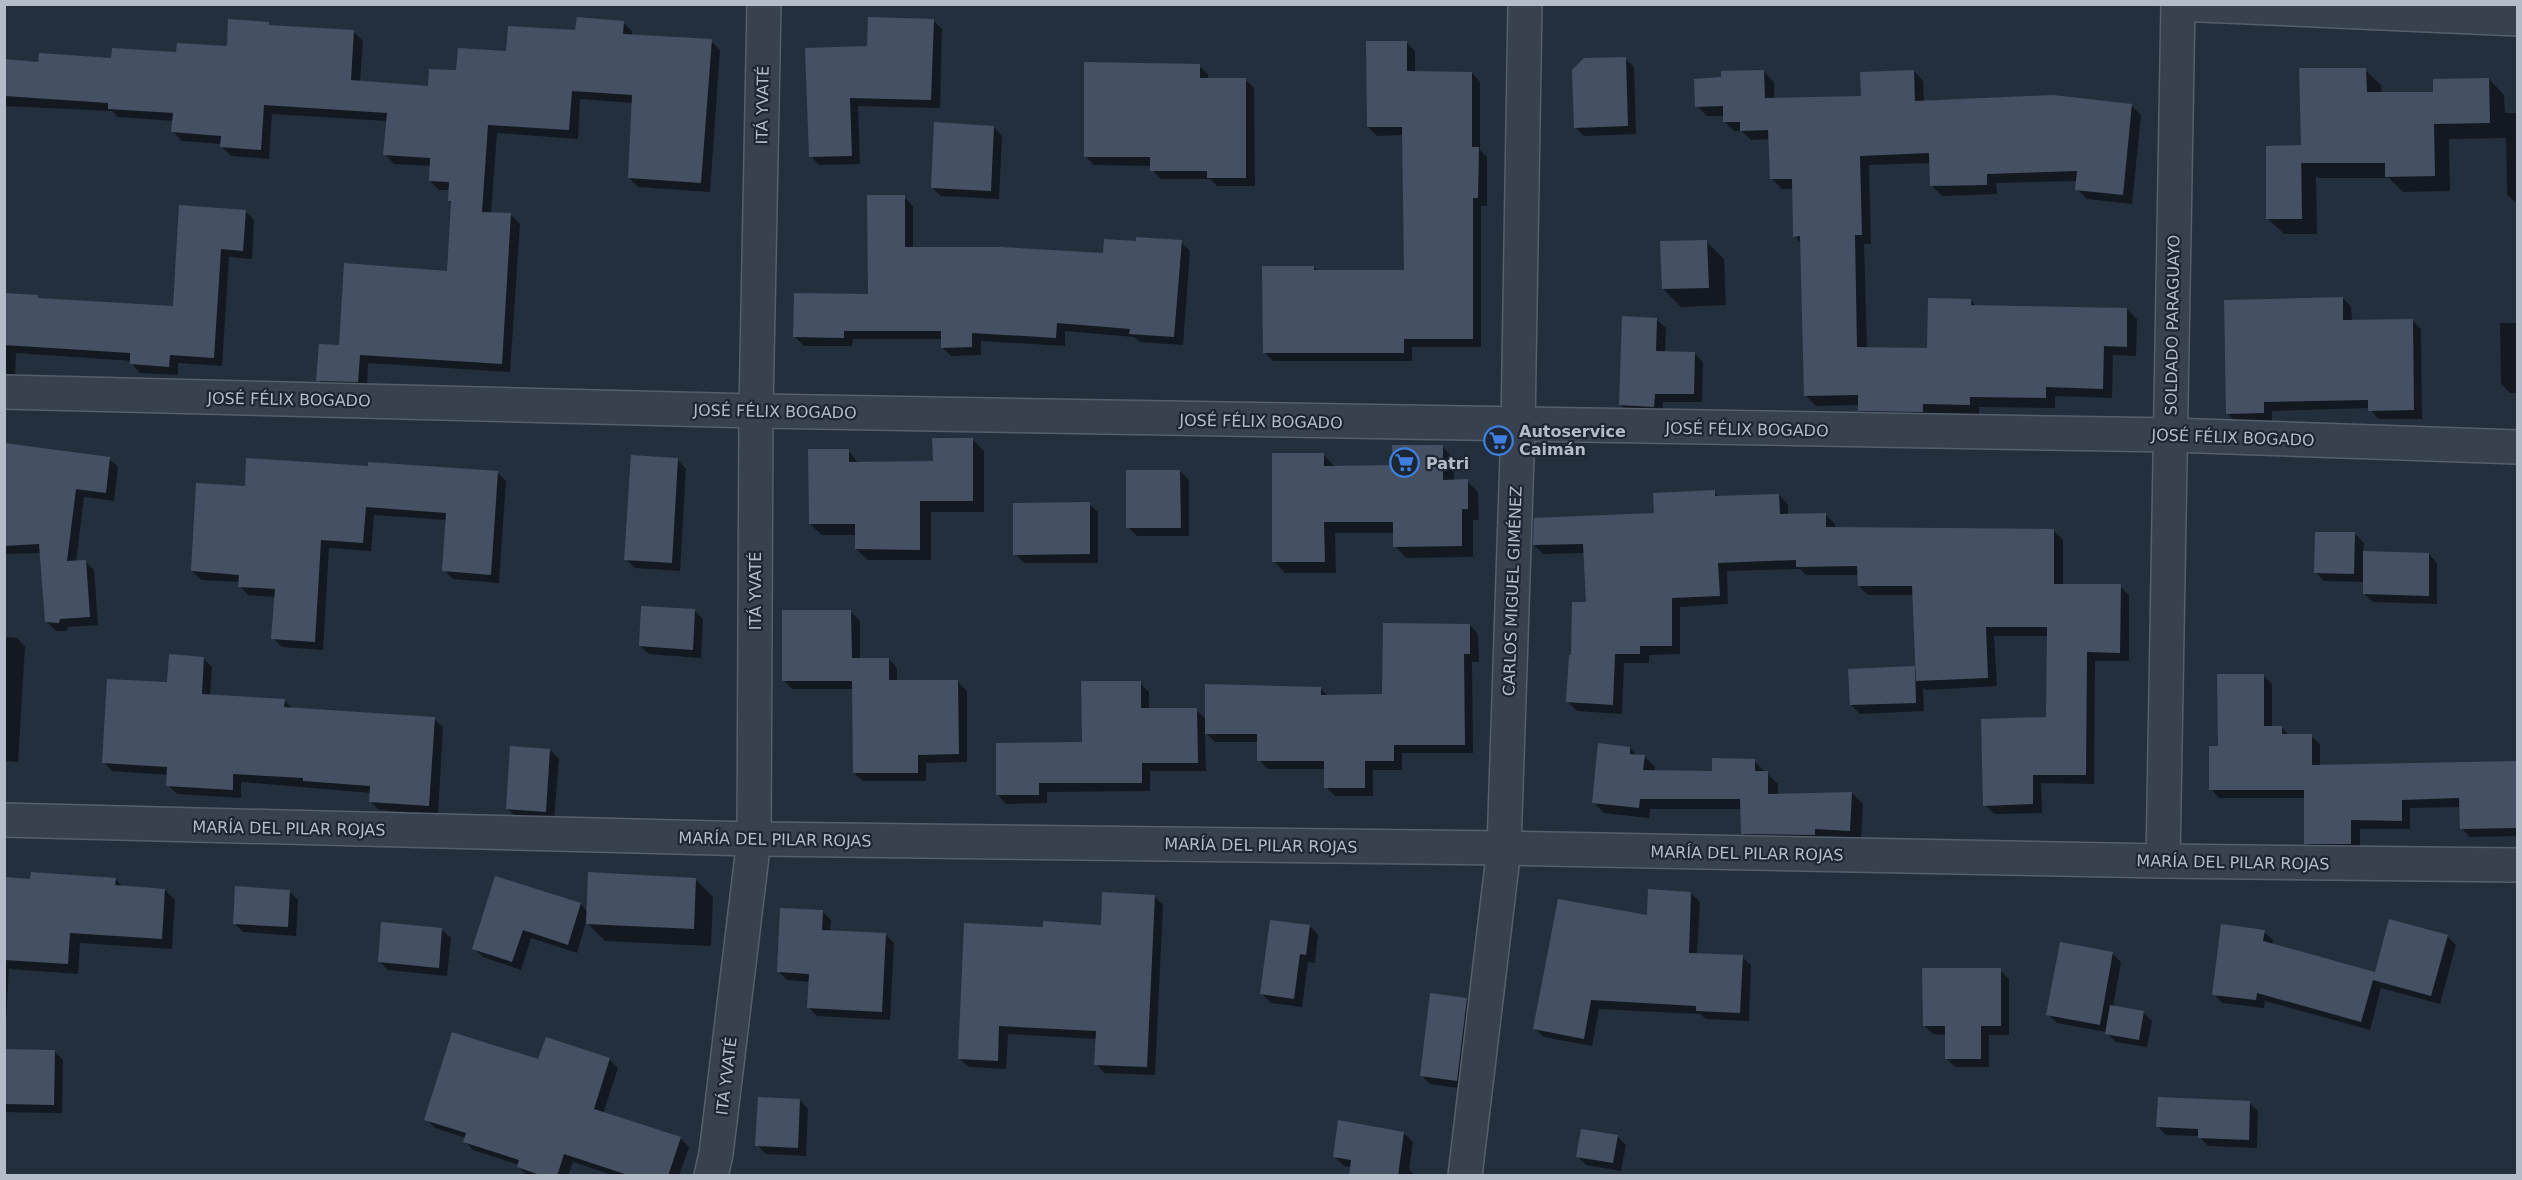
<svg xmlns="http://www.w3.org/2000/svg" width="2522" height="1180" viewBox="0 0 2522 1180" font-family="'DejaVu Sans',sans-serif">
<rect width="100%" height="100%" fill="#242f3e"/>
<!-- shadow -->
<g fill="#0007">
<path d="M 933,20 L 942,29 L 940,108 L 858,106 L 860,164 L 819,165 L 811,156 L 869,47 Z"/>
<path d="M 623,22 L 632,31 L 632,36 L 711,41 L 720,50 L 710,192 L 638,187 L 629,178 L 633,103 L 580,99 L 578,139 L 497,133 L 491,214 L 511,215 L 520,224 L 510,372 L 368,363 L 367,391 L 327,389 L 318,380 L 340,347 L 448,272 L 453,204 L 449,201 L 450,190 L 439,190 L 430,181 L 431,166 L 394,164 L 385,154 L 387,121 L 272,114 L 269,159 L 231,156 L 222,147 L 222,144 L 182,141 L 173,132 L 174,121 L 118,117 L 112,111 L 4,106 L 4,61 L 40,63 L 178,54 L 228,48 L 268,23 L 271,26 L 354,32 L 363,41 L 360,82 L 429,87 L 457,72 L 508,53 L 577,32 Z"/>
<path d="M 1406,42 L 1415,51 L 1415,73 L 1472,73 L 1480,82 L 1480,150 L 1487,157 L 1487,206 L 1481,206 L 1481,347 L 1412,347 L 1412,361 L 1273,361 L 1264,352 L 1314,267 L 1318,271 L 1405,271 L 1403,135 L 1377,136 L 1368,127 Z"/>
<path d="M 1625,59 L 1634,67 L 1636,134 L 1584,136 L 1575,127 Z"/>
<path d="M 1199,66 L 1208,74 L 1208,80 L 1245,79 L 1254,88 L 1255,186 L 1217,186 L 1210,179 L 1161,179 L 1152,170 L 1152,166 L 1094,165 L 1086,157 Z"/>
<path d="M 2365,70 L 2381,85 L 2382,94 L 2434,93 L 2489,79 L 2504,95 L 2505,113 L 2518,113 L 2518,204 L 2507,195 L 2506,138 L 2449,139 L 2450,191 L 2403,192 L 2389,178 L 2319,178 L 2316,176 L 2317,234 L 2284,234 L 2268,219 L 2303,147 Z"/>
<path d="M 1914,71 L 1923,81 L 1924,102 L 2131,105 L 2141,115 L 2132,204 L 2087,199 L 2077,189 L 2078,181 L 1996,183 L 1997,194 L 1942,196 L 1932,186 L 1931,163 L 1869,165 L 1871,244 L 1864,244 L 1867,349 L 1929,349 L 1971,301 L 1977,307 L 2127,309 L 2137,319 L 2136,356 L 2113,355 L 2112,398 L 2055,396 L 2055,408 L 1979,407 L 1979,414 L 1932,413 L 1932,421 L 1869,420 L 1859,410 L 1859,405 L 1816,406 L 1806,396 L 1802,244 L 1794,236 L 1793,189 L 1782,189 L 1772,179 L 1770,139 L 1751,140 L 1742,131 L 1734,131 L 1724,121 L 1724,116 L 1707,116 L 1697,106 L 1723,79 L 1764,72 L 1774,82 L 1774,99 L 1863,97 Z"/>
<path d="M 994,127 L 1002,136 L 999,199 L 941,196 L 932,188 Z"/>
<path d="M 904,197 L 913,206 L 913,248 L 1104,255 L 1137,243 L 1181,242 L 1190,251 L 1183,345 L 1140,342 L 1134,337 L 1065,331 L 1065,346 L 981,341 L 981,355 L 951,356 L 942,347 L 942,339 L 853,339 L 852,346 L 804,346 L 795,337 L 869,296 Z"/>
<path d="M 246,212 L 254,220 L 252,259 L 229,257 L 222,366 L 178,363 L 178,375 L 140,373 L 132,364 L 132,361 L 16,353 L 15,375 L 4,375 L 4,294 L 37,296 L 41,300 L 175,308 Z"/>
<path d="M 1706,241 L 1724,259 L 1726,305 L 1681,307 L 1663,289 Z"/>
<path d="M 2343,298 L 2351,307 L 2352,321 L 2412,320 L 2421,329 L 2422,419 L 2378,419 L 2369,408 L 2272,411 L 2272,422 L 2236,422 L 2227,413 Z"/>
<path d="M 1657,320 L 1666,328 L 1665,352 L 1694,353 L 1703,362 L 1702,402 L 1663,402 L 1662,415 L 1629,413 L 1620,404 Z"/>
<path d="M 2500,323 L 2518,323 L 2518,393 L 2510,393 L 2501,384 Z"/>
<path d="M 972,439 L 984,451 L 984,512 L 931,512 L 931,560 L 868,560 L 856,549 L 856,535 L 822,535 L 810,524 L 848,450 L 859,464 L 934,463 Z"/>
<path d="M 1442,446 L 1453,458 L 1454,481 L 1467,481 L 1478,492 L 1479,520 L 1473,520 L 1473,557 L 1406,558 L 1395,546 L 1395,533 L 1335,533 L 1336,573 L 1285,573 L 1274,561 L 1323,454 L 1335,467 L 1394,467 Z"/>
<path d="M 109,459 L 118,467 L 114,501 L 84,497 L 76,562 L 85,561 L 94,570 L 98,625 L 68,627 L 67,631 L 56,631 L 47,622 L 41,553 L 4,554 L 4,479 Z"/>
<path d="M 678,460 L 686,469 L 680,571 L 635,568 L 626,559 Z"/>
<path d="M 369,468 L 497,472 L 506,481 L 499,583 L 453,579 L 444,570 L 447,520 L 374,515 L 371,551 L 329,548 L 323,650 L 282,647 L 273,638 L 276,597 L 248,595 L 240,586 L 240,582 L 201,580 L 192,571 L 246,487 Z"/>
<path d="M 1180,471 L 1189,480 L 1189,536 L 1137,536 L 1128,527 Z"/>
<path d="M 1714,492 L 1720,498 L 1779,495 L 1788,505 L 1788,515 L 1826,515 L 1835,524 L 1835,529 L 2054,531 L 2063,540 L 2063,585 L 2120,586 L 2129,595 L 2129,661 L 2095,661 L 2094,784 L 2041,783 L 2042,813 L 1994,814 L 1985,805 L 2048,719 L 2049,636 L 1994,636 L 1997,686 L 1926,690 L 1923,687 L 1924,711 L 1860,714 L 1851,705 L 1914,668 L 1917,671 L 1913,595 L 1868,595 L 1859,586 L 1859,575 L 1806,575 L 1800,569 L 1727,571 L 1728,604 L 1680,607 L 1680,654 L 1649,655 L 1649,663 L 1624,663 L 1622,714 L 1577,711 L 1568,702 L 1573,657 L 1588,604 L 1585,553 L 1543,554 L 1534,545 L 1656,515 Z"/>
<path d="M 1089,504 L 1098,512 L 1098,563 L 1024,563 L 1015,554 Z"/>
<path d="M 2355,534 L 2364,543 L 2363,553 L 2429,554 L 2437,563 L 2437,604 L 2373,602 L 2364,594 L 2365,582 L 2324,581 L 2315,572 Z"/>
<path d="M 694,610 L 703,619 L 701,658 L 649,654 L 640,646 Z"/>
<path d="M 851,612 L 860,621 L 860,660 L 889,659 L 897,668 L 897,682 L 958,682 L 967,691 L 967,762 L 926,763 L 926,781 L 863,781 L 854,773 L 853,689 L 792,689 L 783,680 Z"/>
<path d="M 1470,625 L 1478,634 L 1479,662 L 1472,662 L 1473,753 L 1402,753 L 1402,770 L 1373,770 L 1373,796 L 1335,796 L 1326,787 L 1326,769 L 1268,769 L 1259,760 L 1259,742 L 1215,742 L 1205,732 L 1206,771 L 1150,771 L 1150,791 L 1047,792 L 1047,803 L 1006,804 L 998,795 L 1083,744 L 1140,683 L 1149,692 L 1149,709 L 1196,710 L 1207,720 L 1320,688 L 1328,696 L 1383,696 Z"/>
<path d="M 4,637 L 17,638 L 25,647 L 18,762 L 4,761 Z"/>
<path d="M 203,658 L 212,667 L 210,696 L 284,700 L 293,709 L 434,719 L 443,727 L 438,814 L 379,810 L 371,802 L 371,793 L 241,782 L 241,798 L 177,794 L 168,785 L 169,775 L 112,771 L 104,762 L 168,683 Z"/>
<path d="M 2263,675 L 2272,684 L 2272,728 L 2282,728 L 2290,736 L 2311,736 L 2320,744 L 2320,766 L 2518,762 L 2518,836 L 2470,837 L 2461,828 L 2460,807 L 2410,808 L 2410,829 L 2360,829 L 2360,853 L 2315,852 L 2306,843 L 2306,798 L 2219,798 L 2211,789 L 2219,748 Z"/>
<path d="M 1630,748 L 1637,756 L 1644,756 L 1655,767 L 1655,772 L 1713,772 L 1754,761 L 1778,784 L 1778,795 L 1852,793 L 1863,804 L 1861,841 L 1754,844 L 1743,833 L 1742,809 L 1650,809 L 1649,818 L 1604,813 L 1593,802 Z"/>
<path d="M 550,750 L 559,759 L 554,820 L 516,817 L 507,808 Z"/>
<path d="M 4,879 L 115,879 L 123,887 L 165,890 L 175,900 L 172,949 L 80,943 L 78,974 L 9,969 L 6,1021 L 4,1021 Z"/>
<path d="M 695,879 L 713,897 L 711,946 L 605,941 L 586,922 L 577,953 L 531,938 L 521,970 L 483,957 L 474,948 L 581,904 L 588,912 Z"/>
<path d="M 289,891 L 298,900 L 296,936 L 243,932 L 234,923 Z"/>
<path d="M 1691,893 L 1700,902 L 1697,954 L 1742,957 L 1751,965 L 1749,1021 L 1706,1019 L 1700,1014 L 1599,1009 L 1592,1046 L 1544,1037 L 1535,1029 L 1648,917 Z"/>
<path d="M 1155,897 L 1163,905 L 1155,1075 L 1104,1073 L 1096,1064 L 1097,1039 L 1008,1034 L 1006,1069 L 969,1067 L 960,1059 L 1044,929 L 1102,926 Z"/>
<path d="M 822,911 L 831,920 L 830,932 L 886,935 L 894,943 L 890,1020 L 817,1016 L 808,1007 L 810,982 L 787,980 L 778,971 Z"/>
<path d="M 1310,926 L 1318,935 L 1315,963 L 1308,962 L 1302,1007 L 1271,1003 L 1262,994 Z"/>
<path d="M 442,930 L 451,938 L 447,976 L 388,970 L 379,961 Z"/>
<path d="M 2264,932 L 2273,940 L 2272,945 L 2376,974 L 2447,936 L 2456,945 L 2440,1004 L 2381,988 L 2370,1030 L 2265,1001 L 2264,1008 L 2222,1003 L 2214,994 Z"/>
<path d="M 2112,953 L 2121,962 L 2113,1007 L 2143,1012 L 2152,1021 L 2147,1047 L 2116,1042 L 2106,1032 L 2057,1023 L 2048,1014 Z"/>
<path d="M 2000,970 L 2009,979 L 2009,1035 L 1989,1035 L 1989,1067 L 1955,1067 L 1946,1058 L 1947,1035 L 1933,1034 L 1924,1026 Z"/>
<path d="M 1467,999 L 1475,1008 L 1466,1089 L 1430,1084 L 1421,1075 Z"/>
<path d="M 4,1051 L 54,1051 L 63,1060 L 62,1113 L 4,1112 Z"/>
<path d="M 609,1059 L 618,1068 L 603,1114 L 680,1138 L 689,1147 L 679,1176 L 615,1176 L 573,1162 L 568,1176 L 527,1176 L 519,1167 L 519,1165 L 473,1150 L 465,1141 L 466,1138 L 435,1128 L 426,1119 L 539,1061 Z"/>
<path d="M 800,1100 L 808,1109 L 806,1156 L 766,1154 L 757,1145 Z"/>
<path d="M 2249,1103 L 2258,1111 L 2257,1148 L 2208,1146 L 2199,1136 L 2166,1135 L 2157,1126 Z"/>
<path d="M 1404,1133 L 1413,1142 L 1409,1169 L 1415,1176 L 1350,1176 L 1351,1167 L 1344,1166 L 1335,1157 Z"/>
<path d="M 1617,1136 L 1626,1145 L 1621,1171 L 1586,1165 L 1577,1156 Z"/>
</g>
<!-- building -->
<g fill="#455162">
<path d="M 577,17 L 624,21 L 623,34 L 712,39 L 701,183 L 628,178 L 632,95 L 572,91 L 569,130 L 488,125 L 482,212 L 511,213 L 502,364 L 360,355 L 358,382 L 316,381 L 319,344 L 339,345 L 344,263 L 447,271 L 451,201 L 448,201 L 449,182 L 429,181 L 430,158 L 383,155 L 387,113 L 264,105 L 261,150 L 220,147 L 221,136 L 171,132 L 173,113 L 108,109 L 108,103 L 4,96 L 4,59 L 38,62 L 39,53 L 111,58 L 112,48 L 176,52 L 177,43 L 227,46 L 228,19 L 269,22 L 269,25 L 354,30 L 351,80 L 428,86 L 429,69 L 456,70 L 458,48 L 506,51 L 508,26 L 575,30 Z"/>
<path d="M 868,17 L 934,19 L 931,100 L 850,98 L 852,156 L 809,157 L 805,48 L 867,46 Z"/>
<path d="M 1366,41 L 1407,41 L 1407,71 L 1472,72 L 1472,147 L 1479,147 L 1478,198 L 1473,198 L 1473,339 L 1404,339 L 1404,353 L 1263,353 L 1262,266 L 1314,266 L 1314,270 L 1404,270 L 1402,127 L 1367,127 Z"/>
<path d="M 1626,57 L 1628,126 L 1574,128 L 1572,70 L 1584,58 Z"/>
<path d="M 1084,62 L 1200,64 L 1200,78 L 1246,78 L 1246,178 L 1207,178 L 1207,171 L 1150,171 L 1150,157 L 1084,157 Z"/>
<path d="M 2299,68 L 2366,68 L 2367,92 L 2433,92 L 2433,79 L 2489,78 L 2490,123 L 2434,124 L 2435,176 L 2385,177 L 2385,163 L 2301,163 L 2301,149 L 2302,219 L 2266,219 L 2266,146 L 2301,145 Z"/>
<path d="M 1764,70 L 1765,98 L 1861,96 L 1860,72 L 1914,70 L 1915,101 L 2053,95 L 2132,104 L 2123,195 L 2075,190 L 2077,171 L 1987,174 L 1987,185 L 1930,186 L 1929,153 L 1860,156 L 1862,235 L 1855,235 L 1857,347 L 1927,348 L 1928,298 L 1971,299 L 1971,305 L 2127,308 L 2127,347 L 2104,346 L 2103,389 L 2046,387 L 2046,398 L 1970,397 L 1970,405 L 1923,404 L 1923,412 L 1858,411 L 1858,395 L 1804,396 L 1800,236 L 1793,237 L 1792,179 L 1770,179 L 1768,130 L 1740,131 L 1740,122 L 1723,122 L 1723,106 L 1695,107 L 1694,79 L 1721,77 L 1721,71 Z"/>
<path d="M 934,122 L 994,126 L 991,191 L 931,188 Z"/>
<path d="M 867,195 L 905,195 L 905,247 L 1001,247 L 1103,253 L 1104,239 L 1136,241 L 1136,237 L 1182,240 L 1174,337 L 1129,334 L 1130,329 L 1057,323 L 1056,338 L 972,333 L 972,347 L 941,348 L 941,331 L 844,331 L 844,338 L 793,337 L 794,293 L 868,294 Z"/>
<path d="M 179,205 L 246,210 L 243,251 L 221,249 L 214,358 L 170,355 L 169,367 L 130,364 L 130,353 L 4,345 L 4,293 L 38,295 L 38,298 L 173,306 Z"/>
<path d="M 1707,240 L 1709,288 L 1662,289 L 1660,241 Z"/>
<path d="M 2343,297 L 2343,320 L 2413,319 L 2414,410 L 2368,411 L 2368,400 L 2264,402 L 2264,413 L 2226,414 L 2224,300 Z"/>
<path d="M 1622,316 L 1657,318 L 1656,351 L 1695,352 L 1694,394 L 1655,394 L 1654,407 L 1619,405 Z"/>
<path d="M 932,438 L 973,438 L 973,501 L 920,501 L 920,550 L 855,549 L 855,524 L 809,524 L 808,449 L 849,449 L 849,462 L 933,461 Z"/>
<path d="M 4,443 L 110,457 L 106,493 L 76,489 L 67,561 L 86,560 L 90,617 L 60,619 L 59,623 L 45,622 L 39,544 L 4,546 Z"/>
<path d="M 1392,445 L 1443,445 L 1443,480 L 1468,479 L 1468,509 L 1462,509 L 1462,546 L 1393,547 L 1393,522 L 1324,522 L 1325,562 L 1272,562 L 1272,453 L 1324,453 L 1324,466 L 1393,465 Z"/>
<path d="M 631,455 L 678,458 L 672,563 L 624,560 Z"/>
<path d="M 246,458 L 368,466 L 368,462 L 498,471 L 491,575 L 442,571 L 446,513 L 366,507 L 363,543 L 321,540 L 315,642 L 271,639 L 275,589 L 238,587 L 239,575 L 191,571 L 196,483 L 245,486 Z"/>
<path d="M 1126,470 L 1180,470 L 1181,528 L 1126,528 Z"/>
<path d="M 1715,490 L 1715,496 L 1779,494 L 1780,514 L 1826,513 L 1826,527 L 2054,529 L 2054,584 L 2121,584 L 2120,653 L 2087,652 L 2086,775 L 2033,775 L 2033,804 L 1983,806 L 1981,719 L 2046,717 L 2047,627 L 1986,627 L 1988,678 L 1916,681 L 1912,586 L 1858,586 L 1857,566 L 1796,567 L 1796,560 L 1718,563 L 1720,596 L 1672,598 L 1672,646 L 1640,646 L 1640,654 L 1615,654 L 1613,705 L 1566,702 L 1569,655 L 1571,655 L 1572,602 L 1586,602 L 1583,544 L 1533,545 L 1534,518 L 1654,513 L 1653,493 Z"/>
<path d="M 1090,502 L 1090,554 L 1013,555 L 1013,503 Z"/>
<path d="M 2315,532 L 2355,532 L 2354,574 L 2314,573 Z"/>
<path d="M 2363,551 L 2429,553 L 2429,596 L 2363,594 Z"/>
<path d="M 641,606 L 695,609 L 693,650 L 639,646 Z"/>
<path d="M 782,610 L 851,610 L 852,658 L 889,658 L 889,680 L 958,680 L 959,754 L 918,755 L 918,773 L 853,773 L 852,681 L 782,681 Z"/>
<path d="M 1383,623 L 1470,624 L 1470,654 L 1464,654 L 1465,745 L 1394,745 L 1394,761 L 1365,761 L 1365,788 L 1324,788 L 1324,761 L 1257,761 L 1257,734 L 1205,734 L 1205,684 L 1321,687 L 1321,695 L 1382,694 Z"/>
<path d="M 169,654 L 204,657 L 202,694 L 285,699 L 284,707 L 435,717 L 429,806 L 369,802 L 370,786 L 303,781 L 303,778 L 233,774 L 233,790 L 166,786 L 167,767 L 102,763 L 107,679 L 167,682 Z"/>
<path d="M 1915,666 L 1916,703 L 1850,705 L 1848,669 Z"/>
<path d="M 2217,674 L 2264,674 L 2264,726 L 2282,726 L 2282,734 L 2312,734 L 2312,765 L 2517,761 L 2517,828 L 2460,829 L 2459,798 L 2402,800 L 2402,821 L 2351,820 L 2351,844 L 2304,844 L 2304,790 L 2209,790 L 2209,746 L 2218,746 Z"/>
<path d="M 1081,681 L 1141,681 L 1141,708 L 1197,708 L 1198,763 L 1142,763 L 1142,783 L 1039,783 L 1039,795 L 996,795 L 996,743 L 1082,742 Z"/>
<path d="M 1598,743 L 1630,747 L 1630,754 L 1645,755 L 1643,770 L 1712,771 L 1712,758 L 1755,759 L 1755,771 L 1768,771 L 1768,794 L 1852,792 L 1850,831 L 1815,829 L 1815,835 L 1741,834 L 1740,799 L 1640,799 L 1639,808 L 1592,803 Z"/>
<path d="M 510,746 L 550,749 L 546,812 L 506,809 Z"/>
<path d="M 31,872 L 116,878 L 115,885 L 165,889 L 162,939 L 70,933 L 68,964 L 4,960 L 4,877 L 30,879 Z"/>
<path d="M 588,872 L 696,878 L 694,929 L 586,924 Z"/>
<path d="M 495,876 L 581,903 L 568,945 L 523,930 L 512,962 L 472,949 Z"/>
<path d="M 235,886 L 290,890 L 288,927 L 233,924 Z"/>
<path d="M 1648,889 L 1691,892 L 1689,953 L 1743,955 L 1740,1013 L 1696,1011 L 1696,1006 L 1591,1000 L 1584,1039 L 1533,1029 L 1558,899 L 1647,915 Z"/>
<path d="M 1102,892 L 1155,895 L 1147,1067 L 1094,1065 L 1096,1031 L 999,1026 L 998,1061 L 958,1059 L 964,923 L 1043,927 L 1043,921 L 1101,925 Z"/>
<path d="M 780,908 L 823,910 L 822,930 L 886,933 L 882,1012 L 807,1008 L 809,974 L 777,972 Z"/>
<path d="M 2389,919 L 2448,935 L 2431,996 L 2373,980 L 2361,1022 L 2257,993 L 2256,1000 L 2212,995 L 2221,924 L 2265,930 L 2263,941 L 2375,972 Z"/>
<path d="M 1270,920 L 1310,925 L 1306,955 L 1300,954 L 1294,999 L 1260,994 Z"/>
<path d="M 381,922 L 442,928 L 439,968 L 378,962 Z"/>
<path d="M 2060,942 L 2113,952 L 2100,1025 L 2046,1015 Z"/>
<path d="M 1922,968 L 2001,968 L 2001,1026 L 1981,1026 L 1981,1059 L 1945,1059 L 1945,1026 L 1923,1026 Z"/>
<path d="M 1430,993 L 1467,998 L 1457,1081 L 1420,1076 Z"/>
<path d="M 2110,1005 L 2144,1011 L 2139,1040 L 2105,1034 Z"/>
<path d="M 452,1032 L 538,1059 L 546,1037 L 610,1058 L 594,1109 L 681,1137 L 668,1176 L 631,1176 L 564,1154 L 557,1176 L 543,1176 L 517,1167 L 519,1160 L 463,1142 L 466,1133 L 424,1120 Z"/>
<path d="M 4,1049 L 55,1050 L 54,1105 L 4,1104 Z"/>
<path d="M 758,1097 L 800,1099 L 798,1148 L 755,1146 Z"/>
<path d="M 2158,1097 L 2250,1101 L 2249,1140 L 2198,1138 L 2198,1129 L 2156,1127 Z"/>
<path d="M 1338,1120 L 1404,1132 L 1398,1176 L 1349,1176 L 1351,1160 L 1333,1157 Z"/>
<path d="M 1581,1129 L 1618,1135 L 1613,1163 L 1576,1157 Z"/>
</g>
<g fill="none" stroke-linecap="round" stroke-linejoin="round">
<defs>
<g id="street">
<path d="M 2178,4 L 2518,19"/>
<path d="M 4,392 L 756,411 L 2171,435 L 2518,447"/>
<path d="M 4,820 L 754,839 L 1504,848 L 2163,861 L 2518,865"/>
<path d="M 2163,861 L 2178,4"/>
<path d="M 711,1176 L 716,1154 L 754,839 L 756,411 L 764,4"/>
<path d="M 1465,1176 L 1504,848 L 1518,426 L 1525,4"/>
</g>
</defs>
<!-- street casing -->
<use href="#street" stroke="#565f6c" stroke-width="36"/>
<!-- street -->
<use href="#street" stroke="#38414e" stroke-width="33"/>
</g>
<!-- icons -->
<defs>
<symbol id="supermarket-ring" viewBox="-11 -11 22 22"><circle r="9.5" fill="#1d2633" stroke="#3f7fe0" stroke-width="1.5"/><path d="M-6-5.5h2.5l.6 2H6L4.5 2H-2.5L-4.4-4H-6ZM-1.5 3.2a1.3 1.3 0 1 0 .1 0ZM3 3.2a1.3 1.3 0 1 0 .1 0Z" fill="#3f7fe0"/></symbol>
</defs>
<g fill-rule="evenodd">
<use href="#supermarket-ring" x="1482" y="424" width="33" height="33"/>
<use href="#supermarket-ring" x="1388" y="446" width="33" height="33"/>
</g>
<g text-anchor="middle" stroke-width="4.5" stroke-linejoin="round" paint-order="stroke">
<!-- street labels -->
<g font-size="16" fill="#b4bcc9" stroke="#1d2633">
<text transform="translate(762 105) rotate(-89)" y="6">ITÁ YVATÉ</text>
<text transform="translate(2172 325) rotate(-89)" y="6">SOLDADO PARAGUAYO</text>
<text transform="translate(289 399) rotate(1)" y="6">JOSÉ FÉLIX BOGADO</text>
<text transform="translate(775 411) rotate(1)" y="6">JOSÉ FÉLIX BOGADO</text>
<text transform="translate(1261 421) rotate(1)" y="6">JOSÉ FÉLIX BOGADO</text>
<text transform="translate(1747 429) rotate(1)" y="6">JOSÉ FÉLIX BOGADO</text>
<text transform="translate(2233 437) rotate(2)" y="6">JOSÉ FÉLIX BOGADO</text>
<text transform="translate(755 591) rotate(-90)" y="6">ITÁ YVATÉ</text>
<text transform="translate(1512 591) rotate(-88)" y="6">CARLOS MIGUEL GIMÉNEZ</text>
<text transform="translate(289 828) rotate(1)" y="6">MARÍA DEL PILAR ROJAS</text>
<text transform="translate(775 839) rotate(1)" y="6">MARÍA DEL PILAR ROJAS</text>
<text transform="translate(1261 845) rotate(1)" y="6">MARÍA DEL PILAR ROJAS</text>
<text transform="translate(1747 853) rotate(1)" y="6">MARÍA DEL PILAR ROJAS</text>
<text transform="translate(2233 862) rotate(1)" y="6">MARÍA DEL PILAR ROJAS</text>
<text transform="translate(726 1076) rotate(-83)" y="6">ITÁ YVATÉ</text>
</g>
<!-- poi labels -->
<g font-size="16" font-weight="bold" fill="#b4bcc9" stroke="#1d2633" text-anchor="start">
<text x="1519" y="437">Autoservice<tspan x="1519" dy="18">Caimán</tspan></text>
<text x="1426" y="469">Patri</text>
</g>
</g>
<!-- border -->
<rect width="2522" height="1180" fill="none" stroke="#b4bcc9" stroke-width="12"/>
</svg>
